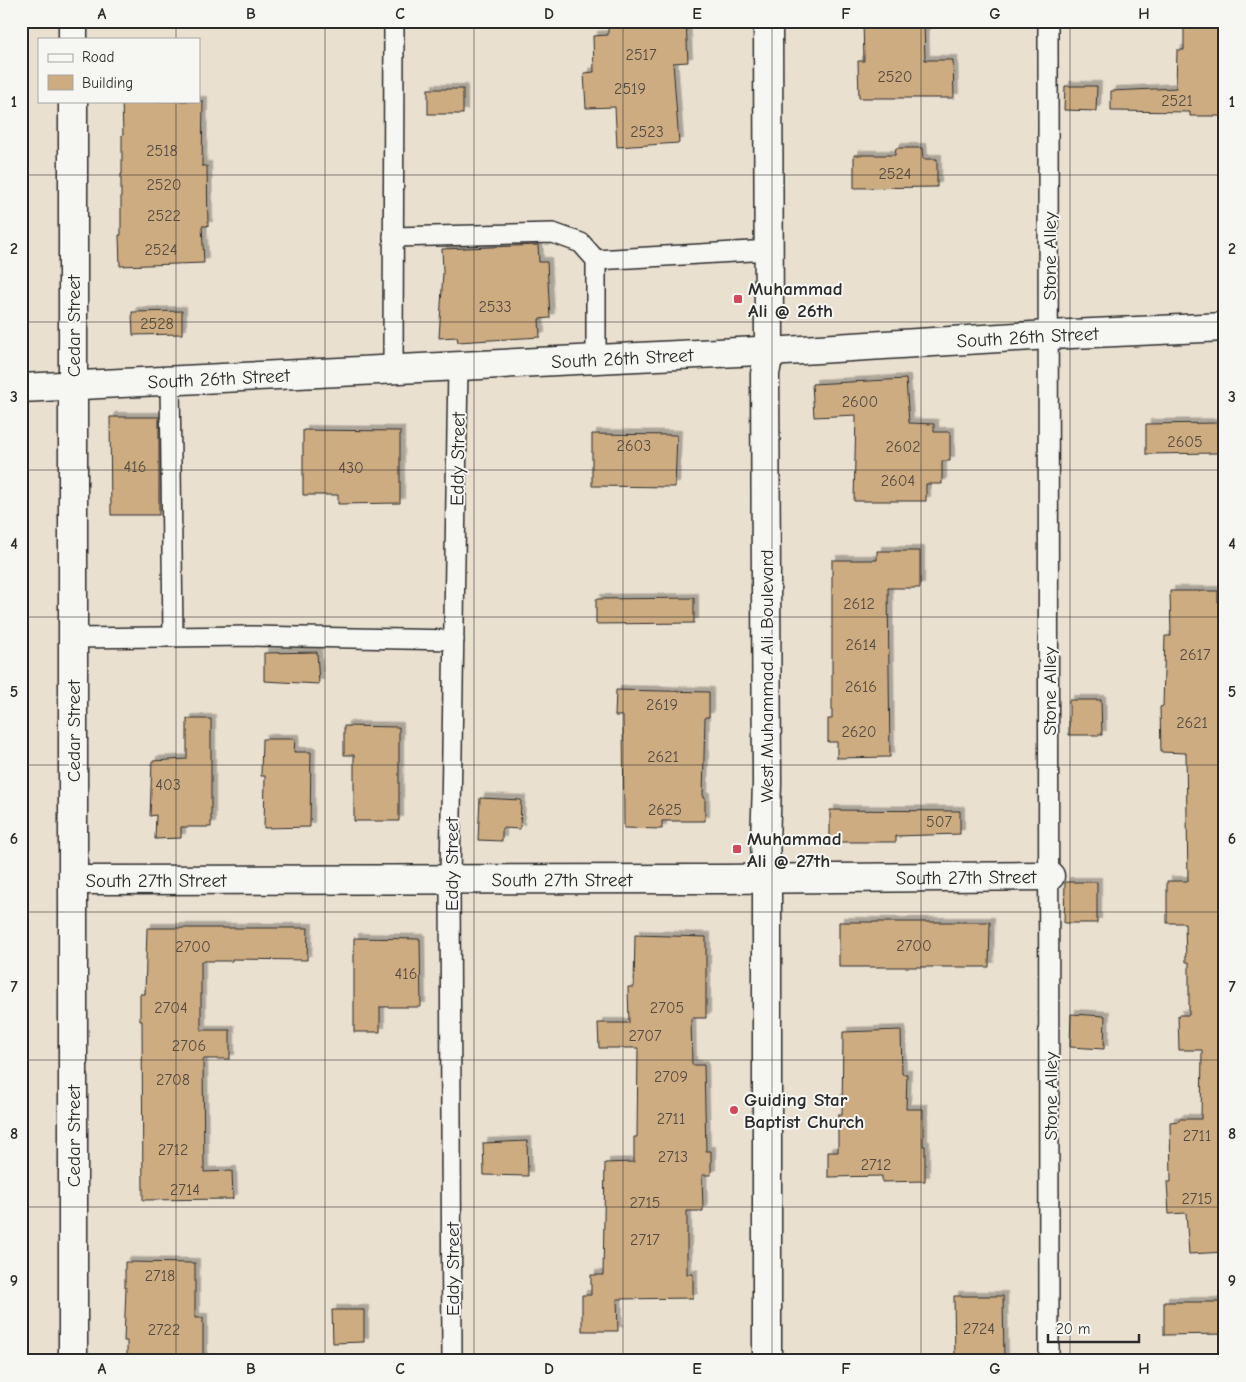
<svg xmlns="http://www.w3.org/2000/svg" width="1246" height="1382" viewBox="0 0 1246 1382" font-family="'Comic Neue',sans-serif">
<defs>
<filter id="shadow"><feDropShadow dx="4.5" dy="-4.5" stdDeviation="0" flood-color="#0004"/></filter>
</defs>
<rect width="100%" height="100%" fill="#eae0d0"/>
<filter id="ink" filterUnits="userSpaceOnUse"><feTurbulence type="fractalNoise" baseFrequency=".02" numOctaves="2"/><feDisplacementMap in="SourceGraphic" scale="10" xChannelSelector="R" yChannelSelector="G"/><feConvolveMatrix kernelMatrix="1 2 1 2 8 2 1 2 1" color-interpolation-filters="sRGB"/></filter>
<g filter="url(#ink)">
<!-- building -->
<g fill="#ceac81" stroke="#2b2b2b" filter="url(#shadow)">
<path d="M 608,21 L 686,21 L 688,62 L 673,63 L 679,143 L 617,147 L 615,107 L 586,108 L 584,73 L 594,72 L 593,36 L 608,35 Z"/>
<path d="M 863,21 L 924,21 L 925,60 L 953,60 L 954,98 L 859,98 L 858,61 L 864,61 Z"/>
<path d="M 1184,21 L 1225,21 L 1225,116 L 1190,116 L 1190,112 L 1111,111 L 1111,91 L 1176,88 L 1177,50 L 1184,50 Z"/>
<path d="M 1065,86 L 1097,86 L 1096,111 L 1064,110 Z"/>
<rect x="428" y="89" width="35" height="25"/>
<path d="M 122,101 L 203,101 L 202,166 L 207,166 L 208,226 L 202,226 L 204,263 L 120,266 L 119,235 L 121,235 L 121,174 L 122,174 L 122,135 L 123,135 Z"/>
<path d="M 896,148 L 922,148 L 923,159 L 937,159 L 937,187 L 854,188 L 854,155 L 895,155 Z"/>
<path d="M 538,245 L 539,262 L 547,262 L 550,318 L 539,319 L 540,337 L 458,342 L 457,337 L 439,338 L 443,272 L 442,249 Z"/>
<path d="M 182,311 L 182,334 L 133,335 L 132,312 Z"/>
<path d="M 906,379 L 909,423 L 934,424 L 934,432 L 950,432 L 950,461 L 942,461 L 942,484 L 926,484 L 926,501 L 854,501 L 856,415 L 814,417 L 812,384 Z"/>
<path d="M 110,417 L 159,417 L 159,515 L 111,515 Z"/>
<path d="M 1218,423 L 1218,453 L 1146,454 L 1146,424 Z"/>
<path d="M 303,430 L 400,431 L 400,503 L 338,504 L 338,495 L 303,495 Z"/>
<path d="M 592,434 L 677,435 L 675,487 L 592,486 Z"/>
<path d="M 877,551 L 920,551 L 920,588 L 888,588 L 890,757 L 837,758 L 837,742 L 828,742 L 828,719 L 832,719 L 832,560 L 877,560 Z"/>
<path d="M 1170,591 L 1218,591 L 1218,602 L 1225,602 L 1225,1252 L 1189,1254 L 1186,1213 L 1169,1214 L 1167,1182 L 1171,1182 L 1170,1122 L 1179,1121 L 1179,1119 L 1201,1119 L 1202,1050 L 1179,1050 L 1178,1015 L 1189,1015 L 1189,962 L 1186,962 L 1185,923 L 1167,923 L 1167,881 L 1188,881 L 1186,753 L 1161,752 L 1160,707 L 1163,706 L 1165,636 L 1171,636 Z"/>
<path d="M 694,598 L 694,623 L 596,624 L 596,599 Z"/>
<path d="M 317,652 L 319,684 L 264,681 L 264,653 Z"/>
<path d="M 616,690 L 709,692 L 709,717 L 705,717 L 703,797 L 705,797 L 705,821 L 662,821 L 662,829 L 624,828 L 623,716 L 615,716 Z"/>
<path d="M 1069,700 L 1101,700 L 1102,735 L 1069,735 Z"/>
<path d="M 187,719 L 211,719 L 211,827 L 181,827 L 181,838 L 155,839 L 156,815 L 150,816 L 152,761 L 187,759 Z"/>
<path d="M 344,726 L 399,727 L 399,821 L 354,821 L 354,755 L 344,755 Z"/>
<path d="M 262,739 L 295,739 L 294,752 L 311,752 L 310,827 L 264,828 L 265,776 L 261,776 Z"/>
<path d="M 480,798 L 521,800 L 520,829 L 502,828 L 502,841 L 478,840 Z"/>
<path d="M 830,810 L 960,811 L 960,834 L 896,836 L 896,842 L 830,842 Z"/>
<path d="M 1065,882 L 1097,882 L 1097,923 L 1064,923 Z"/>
<path d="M 839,922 L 990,922 L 989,967 L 839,967 Z"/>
<path d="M 147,928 L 308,928 L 307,960 L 232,959 L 232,961 L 201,961 L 201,1030 L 230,1030 L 230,1059 L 203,1059 L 204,1172 L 232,1171 L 233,1199 L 143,1200 L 142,1021 L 140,1021 L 140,994 L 145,994 Z"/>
<path d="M 635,935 L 706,937 L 706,1018 L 691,1018 L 692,1065 L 704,1065 L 706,1151 L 711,1151 L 711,1175 L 702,1175 L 703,1211 L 687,1211 L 687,1274 L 693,1274 L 693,1298 L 617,1299 L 618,1331 L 582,1331 L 582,1295 L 591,1295 L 591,1275 L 603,1275 L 605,1163 L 634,1162 L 634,1137 L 637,1137 L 638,1048 L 599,1048 L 598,1023 L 629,1023 L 628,987 L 634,987 Z"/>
<path d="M 354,938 L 420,939 L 421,1007 L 380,1007 L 380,1032 L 354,1032 Z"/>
<path d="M 1071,1014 L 1105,1016 L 1104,1049 L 1070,1047 Z"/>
<path d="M 901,1030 L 902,1074 L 907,1074 L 906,1109 L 923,1109 L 923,1146 L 925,1146 L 925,1181 L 882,1182 L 882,1176 L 828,1177 L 828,1152 L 838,1152 L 838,1115 L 842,1115 L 843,1032 Z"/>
<path d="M 527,1141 L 528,1176 L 484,1175 L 483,1143 Z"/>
<path d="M 125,1262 L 195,1263 L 195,1318 L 203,1318 L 203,1361 L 127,1361 L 127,1341 L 124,1341 L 126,1287 L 125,1287 Z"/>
<path d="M 954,1296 L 1003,1296 L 1004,1361 L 955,1361 Z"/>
<path d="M 1164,1302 L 1225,1302 L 1225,1334 L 1164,1335 Z"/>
<path d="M 332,1310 L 364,1310 L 364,1342 L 333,1343 Z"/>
</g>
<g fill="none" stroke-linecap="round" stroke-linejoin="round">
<defs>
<g id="lane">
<path d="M 1048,21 L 1049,1361"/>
<path d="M 393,237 L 553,233 L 581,243 L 596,260 L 596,359"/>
<path d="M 596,260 L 769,250"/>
<path d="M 393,369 L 394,21"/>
<path d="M 170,381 L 173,636"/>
<path d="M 73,638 L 251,636 L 454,640"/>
<path d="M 452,1361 L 450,879 L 458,366"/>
</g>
<g id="street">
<path d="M 73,39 L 73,21"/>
<path id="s1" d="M 74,880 L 724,879 L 1050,876"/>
<path d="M 73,1361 L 73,101"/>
</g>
<g id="secondary">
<path id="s2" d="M 21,388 L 758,351 L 769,352 L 1049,335 L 1225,327"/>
<path d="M 767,1361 L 767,878 L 765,842 L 767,784 L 765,374 L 769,352 L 768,21"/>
</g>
</defs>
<!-- lane casing -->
<use href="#lane" stroke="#2b2b2b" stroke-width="22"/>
<!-- street casing -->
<use href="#street" stroke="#2b2b2b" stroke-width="31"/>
<!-- secondary casing -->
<use href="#secondary" stroke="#2b2b2b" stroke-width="31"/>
<!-- lane -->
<use href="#lane" stroke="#f6f6f2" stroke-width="19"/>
<!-- street -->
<use href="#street" stroke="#f6f6f2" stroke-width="28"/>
<!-- secondary -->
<use href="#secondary" stroke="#f6f6f2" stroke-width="28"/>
</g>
</g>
<!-- grid -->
<path fill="none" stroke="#2b2b2b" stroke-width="1" stroke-opacity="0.55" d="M 176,21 L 176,39M 325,21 L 325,1361M 474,21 L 474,1361M 623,21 L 623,1361M 772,21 L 772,1361M 921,21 L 921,1361M 1070,21 L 1070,1361M 176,101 L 176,1361M 21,175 L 1225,175M 21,322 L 1225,322M 21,470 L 1225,470M 21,617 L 1225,617M 21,765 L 1225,765M 21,912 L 1225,912M 21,1060 L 1225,1060M 21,1207 L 1225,1207"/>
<!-- markers -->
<g fill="#d1495b" stroke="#f6f6f2" stroke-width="2">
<rect x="733" y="294" width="10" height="10" rx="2.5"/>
<rect x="732" y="844" width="10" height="10" rx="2.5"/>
<circle cx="734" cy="1110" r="5"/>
</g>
<g text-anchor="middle" stroke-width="4" stroke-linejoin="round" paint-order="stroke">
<!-- number labels -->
<g font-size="16" fill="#544b40">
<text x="641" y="60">2517</text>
<text x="895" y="82">2520</text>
<text x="630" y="94">2519</text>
<text x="1177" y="106">2521</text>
<text x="647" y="137">2523</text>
<text x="162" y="156">2518</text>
<text x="895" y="179">2524</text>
<text x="164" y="190">2520</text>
<text x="164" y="221">2522</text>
<text x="161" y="255">2524</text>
<text x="495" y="312">2533</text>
<text x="157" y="329">2528</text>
<text x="860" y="407">2600</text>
<text x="1185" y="447">2605</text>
<text x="634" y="451">2603</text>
<text x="903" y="452">2602</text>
<text x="135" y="472">416</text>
<text x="351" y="473">430</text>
<text x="898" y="486">2604</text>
<text x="859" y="609">2612</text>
<text x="861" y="650">2614</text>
<text x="1195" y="660">2617</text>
<text x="861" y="692">2616</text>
<text x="662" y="710">2619</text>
<text x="1192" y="728">2621</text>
<text x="859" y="737">2620</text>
<text x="663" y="762">2621</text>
<text x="168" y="790">403</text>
<text x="665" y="815">2625</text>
<text x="939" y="827">507</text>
<text x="914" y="951">2700</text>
<text x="193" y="952">2700</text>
<text x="406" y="979">416</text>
<text x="171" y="1013">2704</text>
<text x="667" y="1013">2705</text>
<text x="645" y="1041">2707</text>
<text x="189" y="1051">2706</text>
<text x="671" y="1082">2709</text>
<text x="173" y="1085">2708</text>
<text x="671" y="1124">2711</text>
<text x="1197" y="1141">2711</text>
<text x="173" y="1155">2712</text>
<text x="673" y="1162">2713</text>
<text x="876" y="1170">2712</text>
<text x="185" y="1195">2714</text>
<text x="1197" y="1204">2715</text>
<text x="645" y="1208">2715</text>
<text x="645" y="1245">2717</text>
<text x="160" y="1281">2718</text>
<text x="979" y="1334">2724</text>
<text x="164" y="1335">2722</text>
</g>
<!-- street labels -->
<g font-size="19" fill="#2b2b2b" stroke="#f6f6f2">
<text transform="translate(1049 256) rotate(-90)" y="7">Stone Alley</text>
<text transform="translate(73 326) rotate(-90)" y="7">Cedar Street</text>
<text dy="7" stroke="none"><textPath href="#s2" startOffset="1008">South 26th Street</textPath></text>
<text dy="7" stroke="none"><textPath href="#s2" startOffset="602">South 26th Street</textPath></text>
<text dy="7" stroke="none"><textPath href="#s2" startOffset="198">South 26th Street</textPath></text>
<text transform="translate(457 459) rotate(-89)" y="7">Eddy Street</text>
<text transform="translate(766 676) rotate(-90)" y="7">West Muhammad Ali Boulevard</text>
<text transform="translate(1049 691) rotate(-90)" y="7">Stone Alley</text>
<text transform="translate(73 731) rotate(-90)" y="7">Cedar Street</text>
<text transform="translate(451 864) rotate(-90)" y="7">Eddy Street</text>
<text dy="7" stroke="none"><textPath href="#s1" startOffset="892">South 27th Street</textPath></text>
<text dy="7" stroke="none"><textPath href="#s1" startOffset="488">South 27th Street</textPath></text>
<text dy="7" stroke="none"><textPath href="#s1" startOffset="82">South 27th Street</textPath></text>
<text transform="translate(1050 1096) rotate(-90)" y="7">Stone Alley</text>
<text transform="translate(73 1136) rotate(-90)" y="7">Cedar Street</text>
<text transform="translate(452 1269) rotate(-90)" y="7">Eddy Street</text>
</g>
<!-- poi labels -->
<g font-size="19" font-weight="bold" fill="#2b2b2b" stroke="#f6f6f2" text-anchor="start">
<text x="748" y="295">Muhammad<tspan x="748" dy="22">Ali @ 26th</tspan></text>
<text x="747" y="845">Muhammad<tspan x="747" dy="22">Ali @ 27th</tspan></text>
<text x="744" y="1106">Guiding Star<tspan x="744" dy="22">Baptist Church</tspan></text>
</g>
</g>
<!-- margin -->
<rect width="1246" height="1382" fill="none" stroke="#f6f6f2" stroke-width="55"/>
<!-- legend -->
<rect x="38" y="38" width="162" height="65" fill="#f6f6f2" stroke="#a5a5a2"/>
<rect x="48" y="54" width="25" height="8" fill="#f6f6f2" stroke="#a5a5a2"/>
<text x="82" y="62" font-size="15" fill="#2b2b2b">Road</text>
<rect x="48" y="75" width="25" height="15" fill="#ceac81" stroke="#a5a5a2"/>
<text x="82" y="88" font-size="15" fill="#2b2b2b">Building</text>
<!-- scale -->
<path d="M1048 1334v8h91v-8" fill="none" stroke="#2b2b2b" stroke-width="2.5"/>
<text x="1056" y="1334" font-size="15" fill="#2b2b2b" stroke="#f6f6f2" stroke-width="4" paint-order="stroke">20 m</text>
<rect x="28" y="28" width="1190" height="1326" fill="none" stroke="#2b2b2b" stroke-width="2"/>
<g font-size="16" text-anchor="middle" font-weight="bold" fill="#2b2b2b">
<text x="102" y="19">A</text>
<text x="251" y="19">B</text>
<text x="400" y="19">C</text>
<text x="549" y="19">D</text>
<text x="697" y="19">E</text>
<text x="846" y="19">F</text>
<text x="995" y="19">G</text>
<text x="1144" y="19">H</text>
<text x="14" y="107">1</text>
<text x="1232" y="107">1</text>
<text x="14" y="254">2</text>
<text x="1232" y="254">2</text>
<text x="14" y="402">3</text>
<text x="1232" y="402">3</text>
<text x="14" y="549">4</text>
<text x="1232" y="549">4</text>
<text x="14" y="697">5</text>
<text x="1232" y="697">5</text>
<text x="14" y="844">6</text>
<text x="1232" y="844">6</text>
<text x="14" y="992">7</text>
<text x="1232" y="992">7</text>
<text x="14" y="1139">8</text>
<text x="1232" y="1139">8</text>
<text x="14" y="1286">9</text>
<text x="1232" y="1286">9</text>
<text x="102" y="1374">A</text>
<text x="251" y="1374">B</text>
<text x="400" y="1374">C</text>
<text x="549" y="1374">D</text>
<text x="697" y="1374">E</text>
<text x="846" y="1374">F</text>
<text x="995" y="1374">G</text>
<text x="1144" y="1374">H</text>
</g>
</svg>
